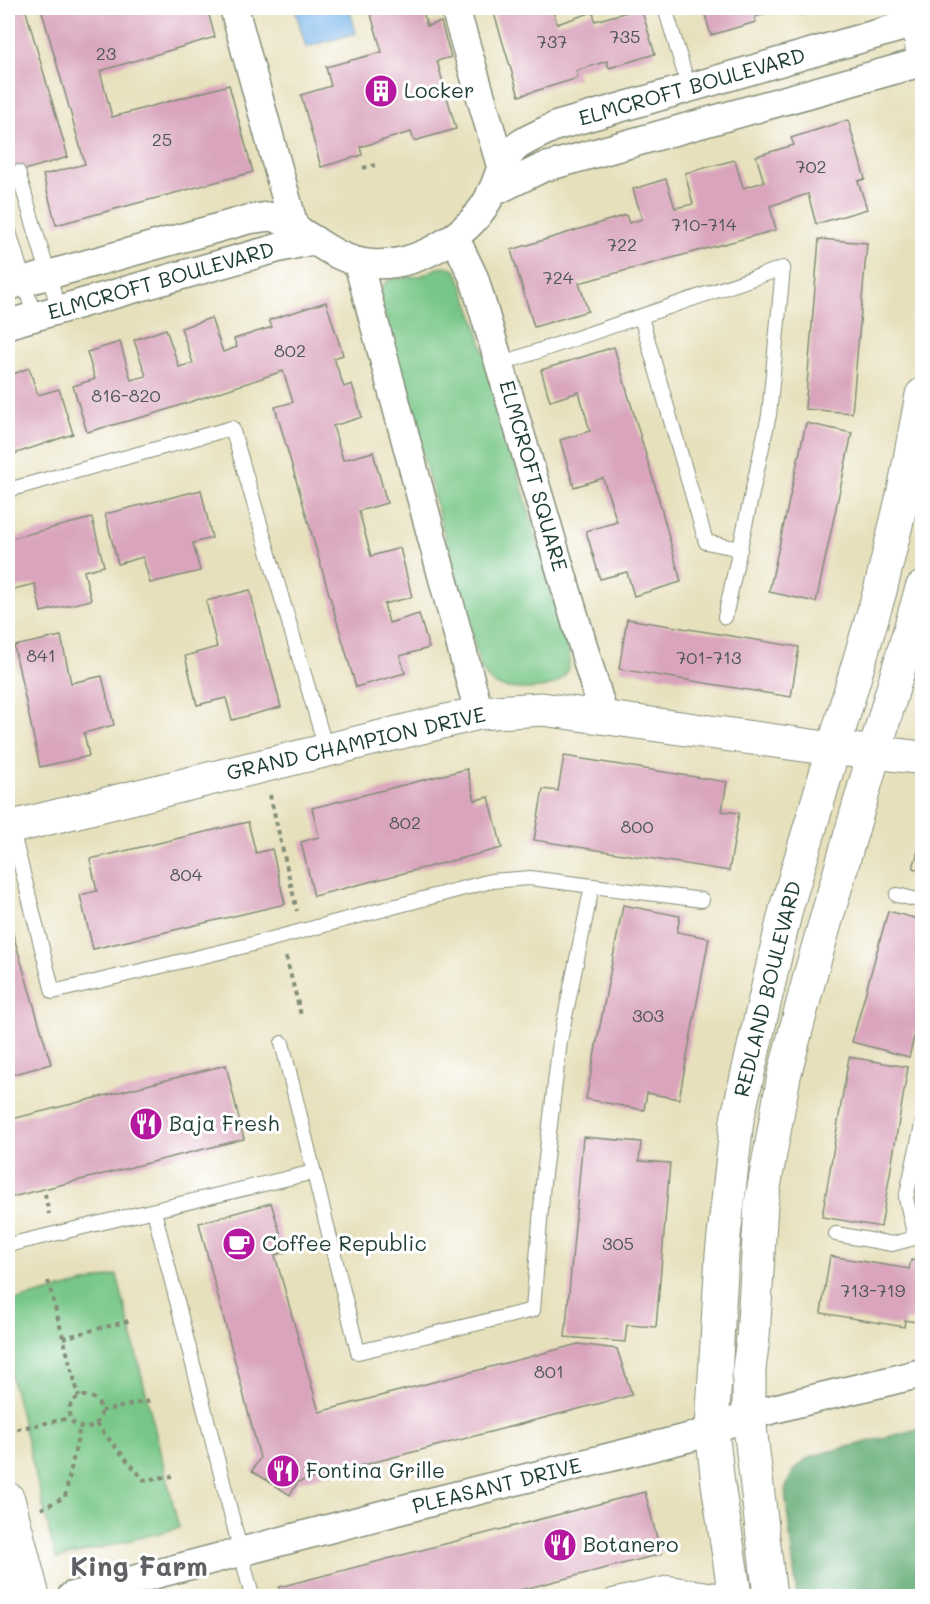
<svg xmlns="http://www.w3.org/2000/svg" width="930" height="1604" viewBox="0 0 930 1604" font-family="Mali,sans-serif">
<rect width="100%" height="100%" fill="#fff"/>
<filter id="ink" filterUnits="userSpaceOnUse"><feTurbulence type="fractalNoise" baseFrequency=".0167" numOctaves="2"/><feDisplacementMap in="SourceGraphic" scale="12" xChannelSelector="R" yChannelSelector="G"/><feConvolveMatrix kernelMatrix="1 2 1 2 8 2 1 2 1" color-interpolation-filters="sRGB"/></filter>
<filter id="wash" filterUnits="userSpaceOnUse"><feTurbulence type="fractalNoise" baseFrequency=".008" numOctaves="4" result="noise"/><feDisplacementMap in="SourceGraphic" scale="24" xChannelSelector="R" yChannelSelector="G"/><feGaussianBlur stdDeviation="1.35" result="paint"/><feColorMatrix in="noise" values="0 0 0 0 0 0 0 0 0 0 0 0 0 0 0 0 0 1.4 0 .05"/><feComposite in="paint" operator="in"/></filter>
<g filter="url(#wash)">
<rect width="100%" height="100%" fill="#e7e0bc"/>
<!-- green -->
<g fill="#78c788" stroke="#4c825e" stroke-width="1.5">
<path d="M 449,267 L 457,272 L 474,317 L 570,658 C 567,688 544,689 520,689 C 511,688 501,689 493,683 C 487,679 484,673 481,668 L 378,293 L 387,281 L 394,279 L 421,276 L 438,268 Z"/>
<path d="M 117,1275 L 179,1528 L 56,1559 L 8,1364 L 8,1302 Z"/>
</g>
<!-- forest -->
<path fill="#62ac74" stroke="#407454" stroke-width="1.5" d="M 922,1428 L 922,1596 L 797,1596 L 785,1491 C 790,1474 798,1461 816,1455 Z"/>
<!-- water -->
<path fill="#79b6eb" stroke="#4c7a90" stroke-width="1.5" d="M 295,8 L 349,8 L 356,33 L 306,47 Z"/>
<g id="blocks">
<!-- building -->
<g fill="#d9a4bc">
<path d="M 8,8 L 25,8 L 68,157 L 8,175 Z"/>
<path d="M 41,8 L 207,8 L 215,37 L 100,71 L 112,117 L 229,85 L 253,172 L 56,225 L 43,175 L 85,164 Z"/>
<path d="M 369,8 L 422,8 L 427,26 L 441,22 L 451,57 L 437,61 L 456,129 L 414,141 L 411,132 L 360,147 L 362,155 L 321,167 L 301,95 L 331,86 L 326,67 L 382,52 Z"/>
<path d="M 502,8 L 552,8 L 557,24 L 593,12 L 595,21 L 641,8 L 655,54 L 609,68 L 607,61 L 576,71 L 578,78 L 519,96 L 493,10 Z"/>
<path d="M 703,8 L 784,8 L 755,17 L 756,22 L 711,35 Z"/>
<path d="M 797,8 L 823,8 L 799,15 Z"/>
<path d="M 848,120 L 865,179 L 858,181 L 867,209 L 816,224 L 808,194 L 770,206 L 776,230 L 579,283 L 588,311 L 534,327 L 511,250 L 626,215 L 629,223 L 642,219 L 633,189 L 666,179 L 675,208 L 693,204 L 685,173 L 735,160 L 743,188 L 764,182 L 756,156 L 794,145 L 791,138 Z"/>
<path d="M 819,239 L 867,243 L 852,413 L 805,409 Z"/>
<path d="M 326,302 L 343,355 L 334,358 L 344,387 L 352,384 L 362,417 L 333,426 L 343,460 L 373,452 L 387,503 L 359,511 L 371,556 L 400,548 L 412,597 L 384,604 L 389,623 L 419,614 L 429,648 L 400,656 L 405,673 L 356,687 L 275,407 L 293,402 L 283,371 L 157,413 L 87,432 L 73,386 L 95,379 L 87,352 L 120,342 L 131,380 L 146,376 L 134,340 L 166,329 L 179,367 L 193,363 L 181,328 L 211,318 L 223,352 L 237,347 L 234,339 L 272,327 L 269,320 Z"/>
<path d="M 614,347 L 656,489 L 681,582 L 634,596 L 627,572 L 600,579 L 586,531 L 617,522 L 603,478 L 574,487 L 560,440 L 590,431 L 579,392 L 550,401 L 541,370 Z"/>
<path d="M 29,368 L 38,395 L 59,389 L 73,434 L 8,456 L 8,376 Z"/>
<path d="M 806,423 L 852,433 L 816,602 L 769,592 Z"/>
<path d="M 201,490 L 212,538 L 193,543 L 200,571 L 150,583 L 143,557 L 118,564 L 105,514 Z"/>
<path d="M 92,518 L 104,566 L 84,571 L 91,600 L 41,612 L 35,584 L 9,590 L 8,539 Z"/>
<path d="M 250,590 L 267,661 L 269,660 L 281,707 L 232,720 L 226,698 L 197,705 L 185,656 L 217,647 L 206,601 Z"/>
<path d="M 627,619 L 799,647 L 791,697 L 619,669 Z"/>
<path d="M 61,636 L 71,683 L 102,676 L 114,725 L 84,733 L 89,756 L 40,767 L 14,646 Z"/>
<path d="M 564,756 L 727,782 L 722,811 L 739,813 L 729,871 L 534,840 L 543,789 L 558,791 Z"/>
<path d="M 467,769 L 475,800 L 489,797 L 502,848 L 314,896 L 301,842 L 319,837 L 312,808 Z"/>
<path d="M 248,822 L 256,853 L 272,849 L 285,904 L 93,949 L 80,895 L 97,891 L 90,859 Z"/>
<path d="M 922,837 L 922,871 L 913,868 Z"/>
<path d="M 623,905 L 680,916 L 677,932 L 709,938 L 679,1099 L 647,1093 L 644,1110 L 586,1099 Z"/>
<path d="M 888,911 L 922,920 L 922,1006 L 909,1057 L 852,1042 Z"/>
<path d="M 8,917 L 51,1064 L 8,1076 Z"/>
<path d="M 849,1057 L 908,1067 L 881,1227 L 822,1217 Z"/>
<path d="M 226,1065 L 244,1139 L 8,1198 L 8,1120 Z"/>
<path d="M 583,1137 L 641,1142 L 639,1161 L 670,1163 L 656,1327 L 627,1325 L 625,1342 L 565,1337 Z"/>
<path d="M 271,1203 L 286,1252 L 275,1255 L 319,1412 L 578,1344 L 617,1349 L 632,1395 L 298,1482 L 290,1495 L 252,1471 L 260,1458 L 199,1223 Z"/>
<path d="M 830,1256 L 909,1269 L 911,1260 L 922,1262 L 922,1323 L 905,1320 L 904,1327 L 821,1313 Z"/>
<path d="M 645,1492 L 661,1554 L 497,1596 L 281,1596 L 279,1587 Z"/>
</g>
</g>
</g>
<g filter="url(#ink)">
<use href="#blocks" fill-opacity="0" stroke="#838e78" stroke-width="1.5"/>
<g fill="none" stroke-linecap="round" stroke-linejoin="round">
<defs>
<g id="lane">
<path d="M 665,8 L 689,88"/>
<path d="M 18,172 L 59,310"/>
<path d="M 8,228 L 34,316"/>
<path d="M 641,317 L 706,542 L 740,549"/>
<path d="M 500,364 L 783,268 L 769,415 L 725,617"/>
<path d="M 8,490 L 232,428 L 326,749"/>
<path d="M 11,826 L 53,992 L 245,946 L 491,881 L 530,878 L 702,900"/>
<path d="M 897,895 L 922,901"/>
<path d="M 282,1043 L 358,1352 L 533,1310 L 543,1183 L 560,1041 L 592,886"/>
<path d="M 154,1211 L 252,1596"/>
<path d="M 836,1234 L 892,1244 L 922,1236"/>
<path d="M 915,1238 L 906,1198 L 922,1125"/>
<path d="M 8,1245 L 314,1172"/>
<path d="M 612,1596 L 668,1583 L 735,1593"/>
</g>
<g id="street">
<path d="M 234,8 L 294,227"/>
<path d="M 455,8 L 501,166"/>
<path d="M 491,193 L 542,168 L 922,62"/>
<path d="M 455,238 L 474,278 L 604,717"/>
<path d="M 358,262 L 479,713"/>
<path d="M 8,286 L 250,219 C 257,219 266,216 273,217 C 282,219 290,225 298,230 C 322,245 342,262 372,264 C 418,267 473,234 492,192 C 499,177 501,163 512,151 C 519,142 544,132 556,126 L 922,21"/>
<path d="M 8,324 L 278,248 L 314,240"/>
<path d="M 72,1596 L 431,1502 L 695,1436 C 765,1406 848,1392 922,1373"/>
</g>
<g id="secondary">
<path d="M 917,8 L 922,48"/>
<path d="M 8,828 L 479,713 L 542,709 L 833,749 L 874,752 L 922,758"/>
<path d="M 8,1499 L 33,1596"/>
<path d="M 735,1596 L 718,1484 L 712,1429 L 722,1254 L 737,1120 L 786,909 L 880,591 L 904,491 L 922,395"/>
<path d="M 770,1596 L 749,1418 L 749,1369 L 753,1338 L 761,1204 L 784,1076 L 811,972 L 922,588"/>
</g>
</defs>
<!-- lane casing -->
<use href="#lane" stroke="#838e78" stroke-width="16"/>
<!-- street casing -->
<use href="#street" stroke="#838e78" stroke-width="31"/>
<!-- secondary casing -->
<use href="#secondary" stroke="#838e78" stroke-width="35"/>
<!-- path -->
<g stroke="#838e78" stroke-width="4" stroke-dasharray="4.5 4.5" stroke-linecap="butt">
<path d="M 363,168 L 375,165"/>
<path d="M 270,795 L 297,911"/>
<path d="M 286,957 L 301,1015"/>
<path d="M 45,1194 L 49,1214"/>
<path d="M 48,1281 L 79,1397"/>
<path d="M 63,1338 L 132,1320"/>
<circle cx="85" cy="1412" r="16"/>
<path d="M 101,1411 L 153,1400"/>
<path d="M 96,1424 L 144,1480 L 172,1476"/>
<path d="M 17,1429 L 70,1418"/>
<path d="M 41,1509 L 65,1497 L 80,1427"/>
</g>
<!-- lane -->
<use href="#lane" stroke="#fff" stroke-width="14"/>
<!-- street -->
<use href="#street" stroke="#fff" stroke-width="28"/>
<!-- secondary -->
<use href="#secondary" stroke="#fff" stroke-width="33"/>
</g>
</g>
<!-- icons -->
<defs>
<symbol id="building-disc" viewBox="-11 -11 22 22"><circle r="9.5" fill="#b5179e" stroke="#fff"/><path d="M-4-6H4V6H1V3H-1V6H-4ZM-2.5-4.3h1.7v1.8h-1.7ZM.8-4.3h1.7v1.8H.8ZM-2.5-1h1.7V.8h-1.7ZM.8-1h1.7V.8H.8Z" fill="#fff"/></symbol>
<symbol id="restaurant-disc" viewBox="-11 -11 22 22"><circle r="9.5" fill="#b5179e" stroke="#fff"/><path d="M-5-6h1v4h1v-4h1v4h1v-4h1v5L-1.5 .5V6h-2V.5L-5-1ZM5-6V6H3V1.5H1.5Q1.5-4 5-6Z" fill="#fff"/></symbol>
<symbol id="cafe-disc" viewBox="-11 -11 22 22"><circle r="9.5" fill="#b5179e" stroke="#fff"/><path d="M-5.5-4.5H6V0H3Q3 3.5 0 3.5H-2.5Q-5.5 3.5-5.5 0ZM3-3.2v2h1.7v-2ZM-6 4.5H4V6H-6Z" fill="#fff"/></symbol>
</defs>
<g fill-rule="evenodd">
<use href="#building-disc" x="362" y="72" width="38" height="38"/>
<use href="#restaurant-disc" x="127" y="1105" width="38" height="38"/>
<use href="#cafe-disc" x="220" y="1225" width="38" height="38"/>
<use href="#restaurant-disc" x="264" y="1452" width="38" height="38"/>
<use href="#restaurant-disc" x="541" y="1526" width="38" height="38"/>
</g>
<g text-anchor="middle" stroke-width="6" stroke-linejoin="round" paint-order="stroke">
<!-- number labels -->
<g font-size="18" fill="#4e5756">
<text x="625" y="43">735</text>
<text x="552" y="48">737</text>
<text x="106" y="60">23</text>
<text x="162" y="146">25</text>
<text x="811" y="173">702</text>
<text x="704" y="231">710-714</text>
<text x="622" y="251">722</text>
<text x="558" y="284">724</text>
<text x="290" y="357">802</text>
<text x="126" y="402">816-820</text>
<text x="41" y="662">841</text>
<text x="709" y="664">701-713</text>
<text x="405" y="829">802</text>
<text x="637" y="833">800</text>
<text x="186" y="881">804</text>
<text x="648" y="1022">303</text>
<text x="618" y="1250">305</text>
<text x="873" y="1297">713-719</text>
<text x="549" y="1378">801</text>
</g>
<!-- street labels -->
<g font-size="21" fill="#1f3d34" stroke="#fff">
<text transform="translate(692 87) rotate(-16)" y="7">ELMCROFT BOULEVARD</text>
<text transform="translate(161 281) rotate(-16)" y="7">ELMCROFT BOULEVARD</text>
<text transform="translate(533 476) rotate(74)" y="7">ELMCROFT SQUARE</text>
<text transform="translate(356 744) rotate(-13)" y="7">GRAND CHAMPION DRIVE</text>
<text transform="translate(768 989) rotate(-76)" y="7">REDLAND BOULEVARD</text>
<text transform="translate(497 1486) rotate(-14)" y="7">PLEASANT DRIVE</text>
</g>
<!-- poi labels -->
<g font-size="21" fill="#1f3d34" stroke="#fff" text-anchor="start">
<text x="404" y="98">Locker</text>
<text x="169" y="1131">Baja Fresh</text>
<text x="262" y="1251">Coffee Republic</text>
<text x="306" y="1478">Fontina Grille</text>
<text x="583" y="1552">Botanero</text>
</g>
<!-- district labels -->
<g font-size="27" font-weight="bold" fill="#606164" stroke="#fff">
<text x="139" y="1576">King Farm</text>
</g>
</g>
<!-- margin -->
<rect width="930" height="1604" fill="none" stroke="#fff" stroke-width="30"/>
</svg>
